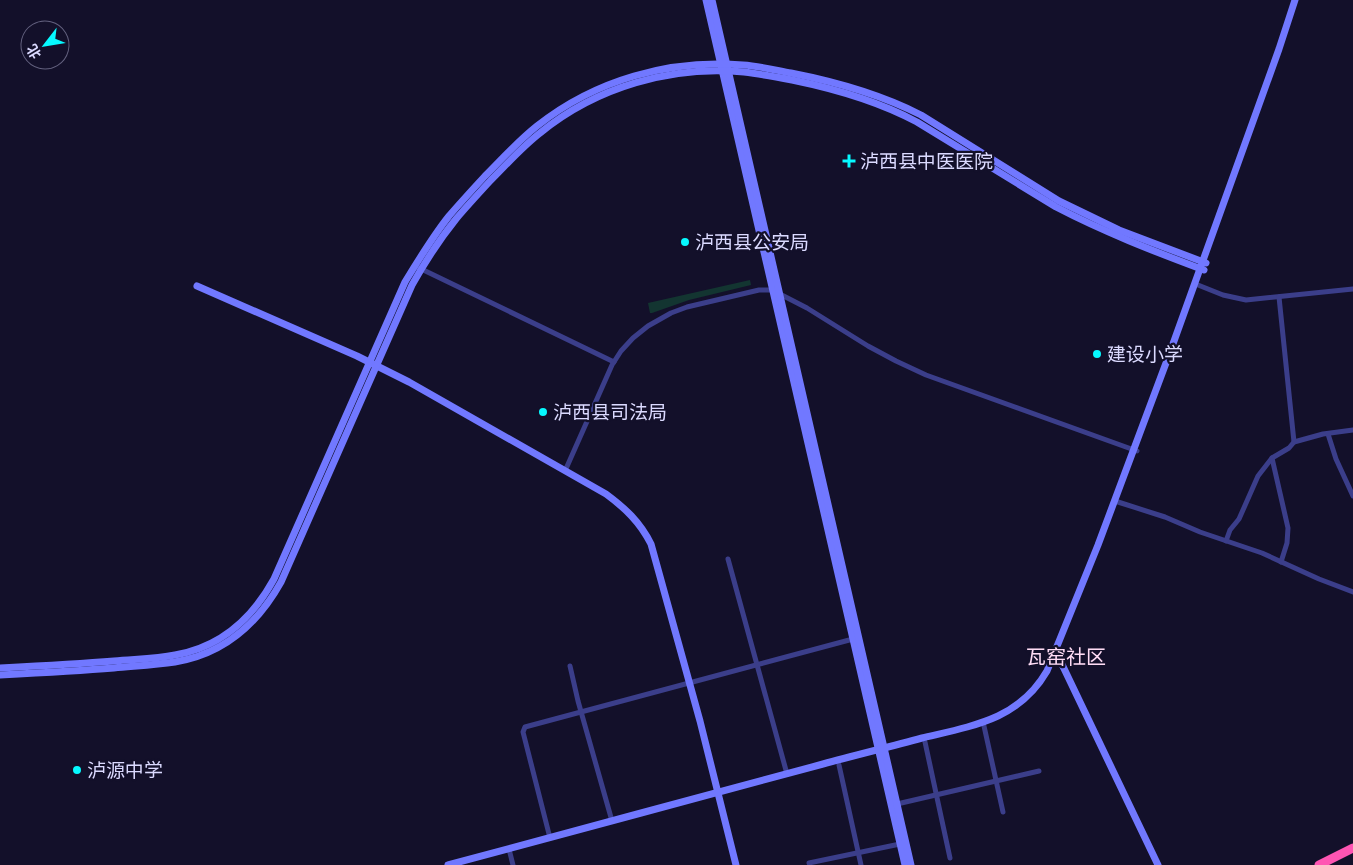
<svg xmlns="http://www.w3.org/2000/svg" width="1353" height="865" viewBox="0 0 1353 865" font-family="Commissioner,'Noto Sans SC',sans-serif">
<rect width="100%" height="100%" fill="#13102a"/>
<!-- grass -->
<path fill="#133531" d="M 750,280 L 751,285 L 689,300 L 652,313 L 650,313 L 648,303 Z"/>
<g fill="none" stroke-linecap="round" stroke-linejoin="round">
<!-- street -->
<g stroke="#3b3e8a" stroke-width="5">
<path d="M 415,266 L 614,362"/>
<path d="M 1198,285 L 1223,295 L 1246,300 L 1353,289"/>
<path d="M 1328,434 L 1336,459 L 1353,496"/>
<path d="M 1294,442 L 1323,434 L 1353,430"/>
<path d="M 1272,458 L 1288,528 L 1287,543 L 1281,562"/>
<path d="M 565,471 L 612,365 L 621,351 L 633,338 L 648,326 L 671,313 L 687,307 L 759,290 L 772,290 L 807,308 L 868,346 L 896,361 L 926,375 L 1137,451"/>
<path d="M 1118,502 L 1165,517 L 1200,532 L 1262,553 L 1319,579 L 1353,592"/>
<path d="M 1226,541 L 1230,530 L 1239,519 L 1258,476 L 1272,458 L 1289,448 L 1294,442 L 1279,297"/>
<path d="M 728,559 L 787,774"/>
<path d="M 570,666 L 578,701 L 612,821"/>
<path d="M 984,726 L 1003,812"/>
<path d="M 925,742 L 950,858"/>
<path d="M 839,765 L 861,865"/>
<path d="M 897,804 L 1039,771"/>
<path d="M 550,838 L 523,732 L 525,727 L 853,639"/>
<path d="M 509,849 L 513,865"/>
<path d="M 809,863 L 900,844"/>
</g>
<!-- secondary -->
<g stroke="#7178ff" stroke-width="7">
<path d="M 706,0 L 905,865"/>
<path d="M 712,0 L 911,865"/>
<path d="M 197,286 L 357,356 L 409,382 L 606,494 C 625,508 640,522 651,544 L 700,721 L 736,865"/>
<path d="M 1058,656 L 1158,865"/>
<path d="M 0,668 C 38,666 76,664 114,661 C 134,659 155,659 175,655 C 221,647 252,619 274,579 L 405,282 C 419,259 433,236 449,216 C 461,202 473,189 485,176 C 502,159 518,141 537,126 C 595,80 669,59 743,65 C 759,66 775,70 791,73 C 837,82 880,94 921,115 L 1059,201 L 1119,230 L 1206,263"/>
<path d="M 0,675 C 38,673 76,671 114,668 C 135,666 155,665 175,662 C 224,654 257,625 281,582 L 412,285 C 425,262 439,240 456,219 C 467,206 479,193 491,180 C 507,164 522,147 540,133 C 596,87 672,65 744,72 C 760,74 776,77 792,80 C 836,89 878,101 917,122 L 1056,207 C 1104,232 1153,251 1204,270"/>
<path d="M 448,865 C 573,831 698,798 823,764 C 856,755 889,747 922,738 C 947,732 974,727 998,716 C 1019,706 1036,690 1047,671 L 1098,545 L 1169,355 L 1279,49 L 1295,0"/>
</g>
<!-- highway -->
<path stroke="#ff55b3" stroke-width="9" d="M 1319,865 L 1353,848"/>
</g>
<!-- markers -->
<g fill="#06f9ff" stroke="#13102a" stroke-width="2">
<path d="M846.5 153.5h5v5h5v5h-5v5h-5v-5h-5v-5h5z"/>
<circle cx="685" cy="242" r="5"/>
<circle cx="1097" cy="354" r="5"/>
<circle cx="543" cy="412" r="5"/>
<circle cx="77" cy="770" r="5"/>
</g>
<g text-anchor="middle" stroke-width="4.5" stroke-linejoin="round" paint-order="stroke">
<!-- poi labels -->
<g font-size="19" fill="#dbdaff" stroke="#13102a" text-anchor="start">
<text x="860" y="168">泸西县中医医院</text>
<text x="695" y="249">泸西县公安局</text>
<text x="1107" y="361">建设小学</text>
<text x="553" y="419">泸西县司法局</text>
<text x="87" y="777">泸源中学</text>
</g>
<!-- neighbourhood labels -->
<g font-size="20" fill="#ffdcf5" stroke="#13102a">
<text x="1066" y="664">瓦窑社区</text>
</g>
</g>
<!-- north arrow -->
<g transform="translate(45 45) rotate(239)"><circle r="24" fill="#13102a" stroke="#63617f"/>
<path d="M0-4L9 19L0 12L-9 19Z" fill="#06f9ff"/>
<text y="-8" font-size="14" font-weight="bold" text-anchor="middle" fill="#dbdaff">北</text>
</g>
</svg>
